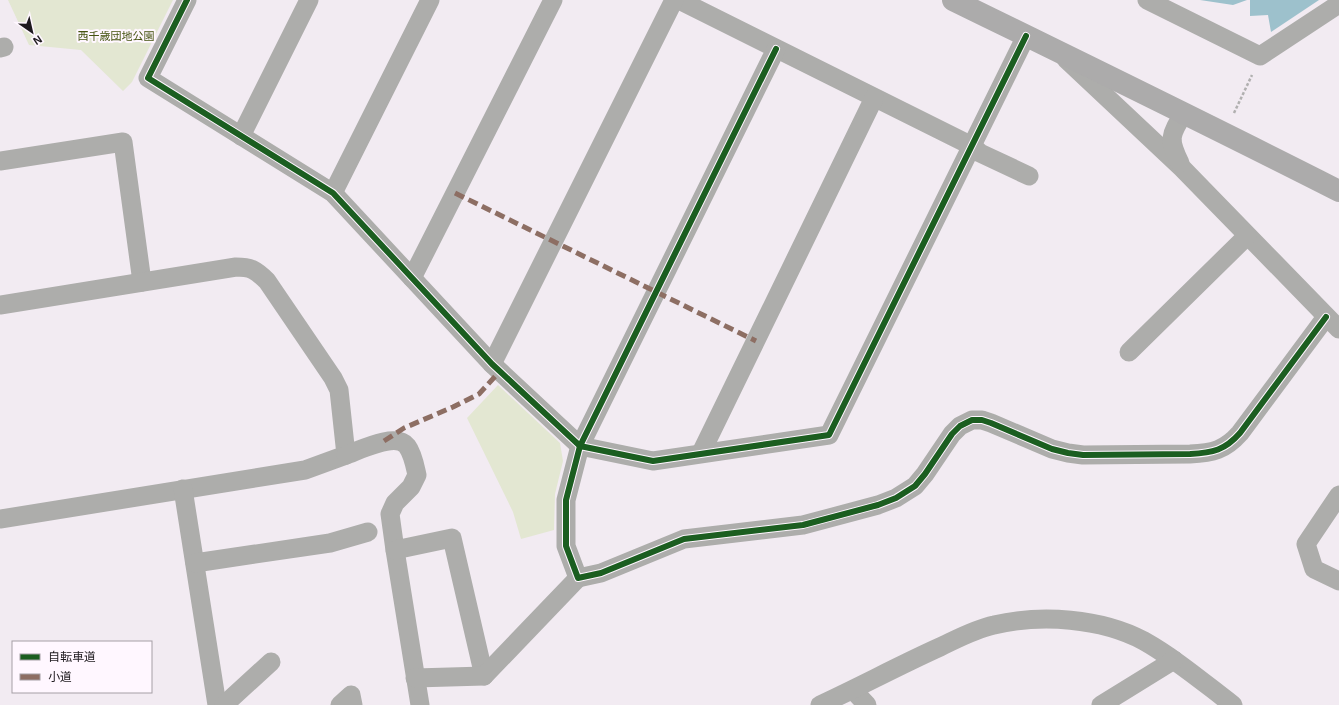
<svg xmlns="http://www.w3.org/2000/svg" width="1339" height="705" viewBox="0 0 1339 705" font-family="Helvetica,'Noto Sans JP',sans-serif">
<rect width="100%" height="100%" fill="#f2ebf2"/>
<!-- green -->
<g fill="#e3e7d2">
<path d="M 8,0 L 173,0 L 132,82 L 123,91 L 81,50 L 29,45 Z"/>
<path d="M 498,385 L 560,443 L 563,461 L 555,494 L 554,530 L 521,539 L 513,512 L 467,418 Z"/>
</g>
<!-- water -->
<g fill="#9dc1cc">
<path d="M 1200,0 L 1247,0 L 1233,5 Z"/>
<path d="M 1250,0 L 1319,0 L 1271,32 L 1268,15 L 1250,16 Z"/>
</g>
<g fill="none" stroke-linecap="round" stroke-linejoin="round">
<!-- path -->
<path stroke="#b1b0b0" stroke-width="2.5" stroke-dasharray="3 2" stroke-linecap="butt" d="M 1234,113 L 1252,75"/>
<!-- street -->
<g stroke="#adadab" stroke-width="19">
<path d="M 187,0 L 148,78 L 333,193 L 492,364 L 580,446 L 653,461 L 829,435 L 1026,36"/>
<path d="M 679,0 L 972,146 L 980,153 L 1029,176"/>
<path d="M 1147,0 L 1260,56 L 1339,4"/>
<path d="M 0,48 L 4,47"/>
<path d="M 776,49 L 580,446 L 566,500 L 566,546 L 578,578 L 601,573 L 684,539 L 803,525 L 878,505 L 896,498 L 915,486 L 925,474 L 952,434 L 960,426 L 972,420 L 982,420 L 991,423 L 1052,449 L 1068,453 L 1083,455 L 1190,454 C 1213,453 1225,450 1240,433 L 1326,317"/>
<path d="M 1066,59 L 1182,168 L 1339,329"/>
<path d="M 241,136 L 309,0"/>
<path d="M 0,161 L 123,142 L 142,282"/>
<path d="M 1180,163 C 1168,139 1170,135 1184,113"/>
<path d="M 333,193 L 430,0"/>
<path d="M 412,278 L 553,0"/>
<path d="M 0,305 L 236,267 C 251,267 256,270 267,281 L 333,378 L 339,390 L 346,455 L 305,470 L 0,519"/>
<path d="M 1129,352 L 1247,236"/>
<path d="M 492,364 L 674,0"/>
<path d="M 701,453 L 874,98"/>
<path d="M 346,455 C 360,450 396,432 407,446 C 413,454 415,466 417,475 L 411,487 L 395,503 L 390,514 L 395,550 L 420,705"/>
<path d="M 183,489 L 217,705"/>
<path d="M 1339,495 L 1306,544 L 1314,569 L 1339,581"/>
<path d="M 395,550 L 452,538 L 484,676"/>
<path d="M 195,563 L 330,543 L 368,532"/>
<path d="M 415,678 L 484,676 L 578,578"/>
<path d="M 853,690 L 867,705"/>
<path d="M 224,705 L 271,662"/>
<path d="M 340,705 L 351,695 L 353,705"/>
<path d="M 820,705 C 861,686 900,665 940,647 C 957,639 975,629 994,625 C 1041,614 1101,618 1144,641 C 1176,659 1204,683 1233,705"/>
<path d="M 1101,705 L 1174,660"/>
</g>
<!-- secondary -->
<path stroke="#acabab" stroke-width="22" d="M 953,0 C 1082,63 1211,126 1339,191"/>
<!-- quiet -->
<g stroke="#8d6e63" stroke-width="5" stroke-dasharray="10 5" stroke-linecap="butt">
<path d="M 455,193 L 756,341"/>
<path d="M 384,441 L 404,428 L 453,407 L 479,394 L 500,371"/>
</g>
<defs>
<g id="cycleway">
<path d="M 187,0 L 148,78 L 333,193 L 492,364 L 580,446 L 653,461 L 829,435 L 1026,36"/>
<path d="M 776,49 L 580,446 L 566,500 L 566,546 L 578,578 L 601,573 L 684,539 L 803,525 L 878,505 L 896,498 L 915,486 L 925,474 L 952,434 L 960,426 L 972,420 L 982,420 L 991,423 L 1052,449 L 1068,453 L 1083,455 L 1190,454 C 1213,453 1225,450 1240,433 L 1326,317"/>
</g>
</defs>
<!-- cycleway casing -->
<use href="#cycleway" stroke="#fff7ff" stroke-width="8"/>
<!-- cycleway -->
<use href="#cycleway" stroke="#1b5e20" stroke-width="6"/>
</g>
<g text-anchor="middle" stroke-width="4" stroke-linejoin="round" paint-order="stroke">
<!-- park labels -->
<g font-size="11" fill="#455311" stroke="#fff7ff">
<text x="116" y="40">西千歳団地公園</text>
</g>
</g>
<!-- legend -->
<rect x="12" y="641" width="140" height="52" fill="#fff7ff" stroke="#a59fa5"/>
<rect x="20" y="654" width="20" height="6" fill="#1b5e20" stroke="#a59fa5"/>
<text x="48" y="661" font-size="12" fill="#1e1a1e">自転車道</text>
<rect x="20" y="674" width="20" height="6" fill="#8d6e63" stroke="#a59fa5"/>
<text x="48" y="681" font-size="12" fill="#1e1a1e">小道</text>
<!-- north arrow -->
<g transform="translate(32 32) rotate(146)" stroke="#fff7ff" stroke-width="3" paint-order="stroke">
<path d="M0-3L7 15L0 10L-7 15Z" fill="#1e1a1e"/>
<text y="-6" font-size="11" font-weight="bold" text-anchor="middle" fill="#1e1a1e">N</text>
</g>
</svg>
